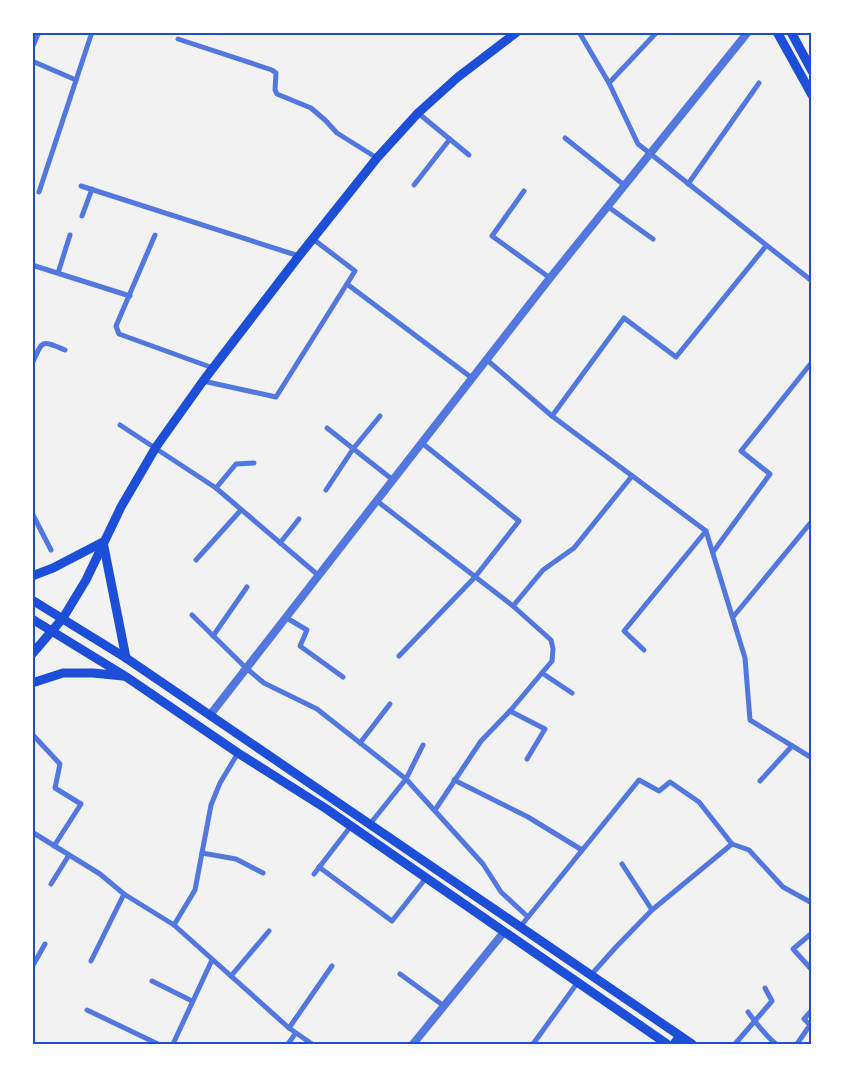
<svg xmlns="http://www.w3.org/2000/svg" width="844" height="1077" viewBox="0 0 844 1077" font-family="'Fira Sans Condensed',sans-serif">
<rect width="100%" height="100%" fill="#f2f2f2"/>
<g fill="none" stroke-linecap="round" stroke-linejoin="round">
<!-- minor -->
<g stroke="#5277de" stroke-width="5">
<path d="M 579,32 L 609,83 L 638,144 L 812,281"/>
<path d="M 178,39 L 272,70 L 276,73 L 275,90 L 277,94 L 311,108 L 325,120 L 337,133 L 377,158"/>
<path d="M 32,48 L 39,32"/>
<path d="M 32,61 L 76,80"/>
<path d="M 609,83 L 657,32"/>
<path d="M 418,113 L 469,155"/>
<path d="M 565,138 L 624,185"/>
<path d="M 688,184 L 759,83"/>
<path d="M 414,185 L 450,139"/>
<path d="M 81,186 L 299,256"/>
<path d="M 524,191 L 492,236 L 550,278"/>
<path d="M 39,192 L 92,32"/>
<path d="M 607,206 L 653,239"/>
<path d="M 82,216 L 92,189"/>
<path d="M 155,235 L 116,326 L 119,334 L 213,368"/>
<path d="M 35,266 L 130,296"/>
<path d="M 58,273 L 70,235"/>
<path d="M 347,284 L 472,378"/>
<path d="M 487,360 L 552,416 L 706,531 L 745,658 L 750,720 L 812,758"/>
<path d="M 32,364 C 43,339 41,340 65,350"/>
<path d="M 203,381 L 276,397 L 355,271 L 313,239"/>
<path d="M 552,416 L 624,318 L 676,357 L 766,246"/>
<path d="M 120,425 L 216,488 L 318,575"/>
<path d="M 327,428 L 393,480"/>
<path d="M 216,488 L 236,464 L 254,463"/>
<path d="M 326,490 L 353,449 L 380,416"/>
<path d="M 377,501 L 513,606 L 551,640 L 553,649 L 552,661 L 510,711 L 481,741 L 435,810"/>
<path d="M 32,513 L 51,550"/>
<path d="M 280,543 L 299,519"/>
<path d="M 713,552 L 770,474 L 741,451 L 812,362"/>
<path d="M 196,560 L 241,510"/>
<path d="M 513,606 L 543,570 L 574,548 L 632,476"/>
<path d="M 192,615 L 246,668 L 264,683 L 317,709 L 406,779 L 483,864 L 501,892 L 528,917"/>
<path d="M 285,617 L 307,630 L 300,646 L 343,677"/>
<path d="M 733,617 L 812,521"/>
<path d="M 213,636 L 247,587"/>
<path d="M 644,650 L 624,631 L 706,531"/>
<path d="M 399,656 L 475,577 L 519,521 L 422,443"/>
<path d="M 542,673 L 572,693"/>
<path d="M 510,711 L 545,729 L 527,759"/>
<path d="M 32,734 L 60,764 L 55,788 L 81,804 L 54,846"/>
<path d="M 360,743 L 390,704"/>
<path d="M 454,780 L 528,817 L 582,850"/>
<path d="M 760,781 L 792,746"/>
<path d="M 370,824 L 406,779 L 423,745"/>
<path d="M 32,832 L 100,874 L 124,894 L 174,925 L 289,1028 L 312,1044"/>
<path d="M 732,844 L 749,850 L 783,887 L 812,903"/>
<path d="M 202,853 L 236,859 L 263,873"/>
<path d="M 622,864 L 652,910"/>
<path d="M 319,867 L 392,921 L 426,878"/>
<path d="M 314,874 L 351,826"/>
<path d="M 51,884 L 69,855"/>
<path d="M 174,925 L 195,890 L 211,805 L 220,783 L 238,753"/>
<path d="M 520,927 L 639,780 L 659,791 L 670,782 L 699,802 L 732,844"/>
<path d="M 812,933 L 793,949 L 812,970"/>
<path d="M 91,961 L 124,894"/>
<path d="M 32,967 L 45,944"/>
<path d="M 400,974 L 444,1006"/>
<path d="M 591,975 L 616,947 L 652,910 L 732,844"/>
<path d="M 231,976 L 269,931"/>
<path d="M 152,981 L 192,1001"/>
<path d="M 87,1010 L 158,1044"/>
<path d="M 748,1012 C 756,1023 766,1036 776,1044"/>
<path d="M 289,1028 L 332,966"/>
<path d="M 173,1044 L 212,960"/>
<path d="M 288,1044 L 295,1034"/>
<path d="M 533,1044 L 578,982"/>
<path d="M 735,1044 L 772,1001 L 765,988"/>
<path d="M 797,1044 L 810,1025 L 804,1019 L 812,1010"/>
</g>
<!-- tertiary -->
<g stroke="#5277de" stroke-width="8">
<path d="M 210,715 L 550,278 L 748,32"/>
<path d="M 413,1044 L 504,932"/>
</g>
<!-- secondary -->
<g stroke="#1d4ed8" stroke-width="9">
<path d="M 777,32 L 812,95"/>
<path d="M 791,32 L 812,71"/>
<path d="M 32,576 L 53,568 L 103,542 L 126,658"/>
<path d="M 32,600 L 126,658 L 692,1044"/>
<path d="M 32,619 L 125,676 L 238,753 L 325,808 L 667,1044"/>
<path d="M 32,654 L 63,618 L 86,580 L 121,507 L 156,447 L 203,381 L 299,256 L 377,158 L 418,113 L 458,77 L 517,32"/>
<path d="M 32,683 L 63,673 L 93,673 L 123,676"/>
<path d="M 674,1044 L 680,1036"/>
</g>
</g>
<!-- border -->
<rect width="844" height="1077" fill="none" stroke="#ffffff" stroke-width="68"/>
<rect x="34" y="34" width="776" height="1009" fill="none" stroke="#1d4ed8" stroke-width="2"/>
</svg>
